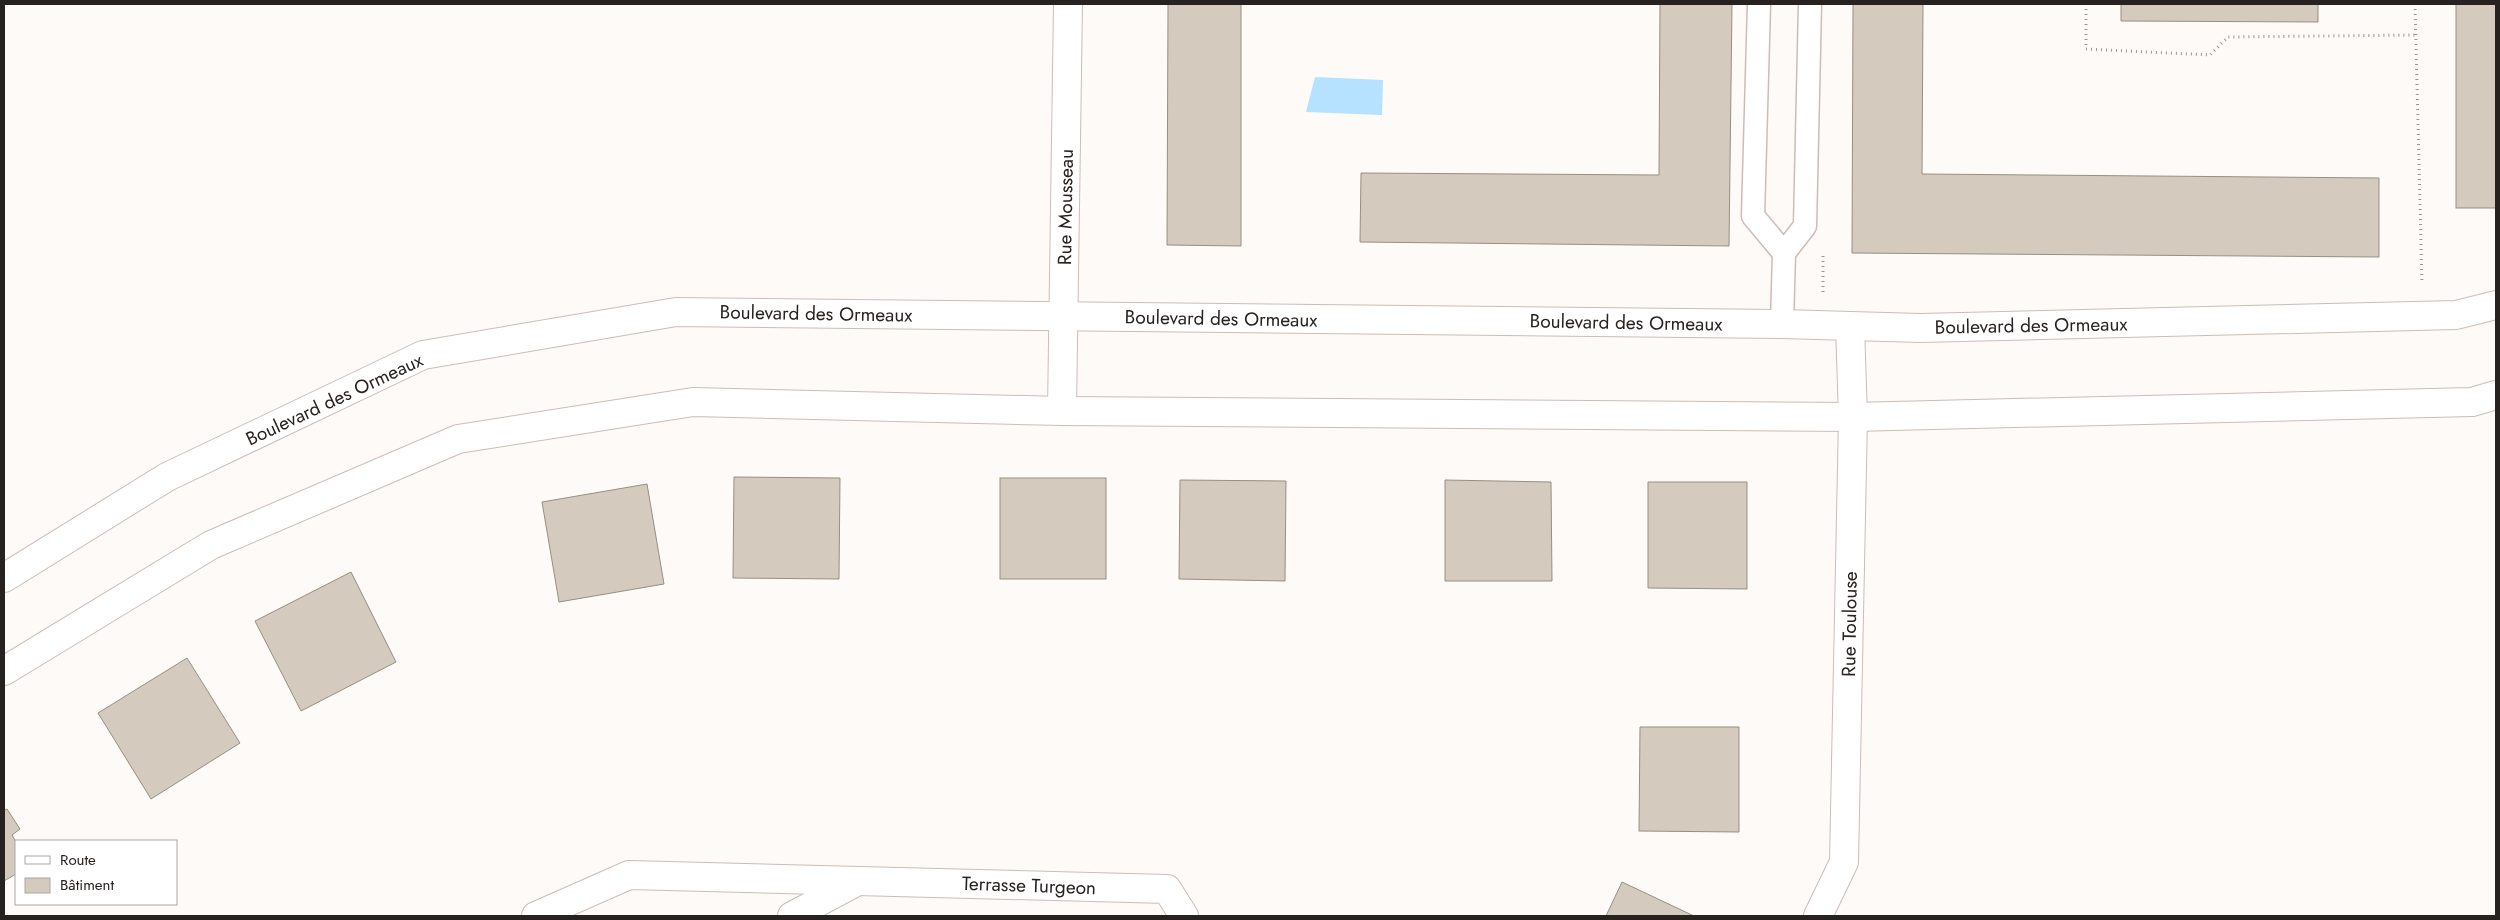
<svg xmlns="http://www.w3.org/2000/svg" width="2500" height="920" viewBox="0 0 2500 920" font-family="Jost,sans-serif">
<rect width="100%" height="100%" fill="#fdfaf8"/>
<!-- water -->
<path fill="#b6e2ff" d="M 1315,77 L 1383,80 L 1382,115 L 1306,112 Z"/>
<!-- building -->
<g fill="#d4cabd" stroke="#978f82">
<path d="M 1168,4 L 1241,4 L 1241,246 L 1167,245 Z"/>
<path d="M 1660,4 L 1732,4 L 1729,246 L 1360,242 L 1361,173 L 1659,175 Z"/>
<path d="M 1853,4 L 1923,4 L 1922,174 L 2379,178 L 2379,257 L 1852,253 Z"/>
<path d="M 2121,4 L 2318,4 L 2318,22 L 2121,21 Z"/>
<rect x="2456" y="4" width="40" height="204"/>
<path d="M 734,477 L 840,478 L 839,579 L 733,578 Z"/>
<rect x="1000" y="478" width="106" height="101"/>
<path d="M 1180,480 L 1286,481 L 1285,581 L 1179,579 Z"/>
<path d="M 1445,480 L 1551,482 L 1552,581 L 1445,581 Z"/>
<path d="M 1648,482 L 1747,482 L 1747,589 L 1648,588 Z"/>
<path d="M 647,484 L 664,584 L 559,602 L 542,502 Z"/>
<path d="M 351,572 L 396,662 L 301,711 L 255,621 Z"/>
<path d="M 187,658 L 240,743 L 151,799 L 98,713 Z"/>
<path d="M 1640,727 L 1739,727 L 1739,832 L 1639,831 Z"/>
<path d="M 7,809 L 20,829 L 12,835 L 16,842 L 16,874 L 4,881 L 4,810 Z"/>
<path d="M 1622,882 L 1694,916 L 1606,916 Z"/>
</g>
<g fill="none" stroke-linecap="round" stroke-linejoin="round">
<defs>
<g id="lane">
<path d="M 1759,4 L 1753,216 L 1784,253"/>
<path d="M 1782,324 L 1784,253 L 1805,226 L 1810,4"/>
</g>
<g id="street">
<path d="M 1062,411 L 1068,4"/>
<path d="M 536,916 L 629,875 L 1167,889 L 1184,916"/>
<path d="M 792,916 L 858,881"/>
<path d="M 1818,916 L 1844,862 L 1853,417 L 1850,326"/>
</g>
<g id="secondary">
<path d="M 4,578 L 167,477 L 423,355 L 676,312 L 1782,324 L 1920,328 L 2456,315 L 2496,305"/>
<path d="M 4,671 L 211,545 L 458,439 L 693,402 L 1062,411 L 1853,417 L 2472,402 L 2496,395"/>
</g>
</defs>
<!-- lane casing -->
<use href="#lane" stroke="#cdbcb6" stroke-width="25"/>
<!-- street casing -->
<use href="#street" stroke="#cdbcb6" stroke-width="30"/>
<!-- secondary casing -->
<use href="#secondary" stroke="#cdbcb6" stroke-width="30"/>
<!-- path -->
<g stroke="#999593" stroke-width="3" stroke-dasharray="1 4" stroke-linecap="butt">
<path d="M 2086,4 L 2086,49 L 2210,55 L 2228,37 L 2416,35"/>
<path d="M 2415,4 L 2422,283"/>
<path d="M 1823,292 L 1823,253"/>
</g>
<!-- lane -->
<use href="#lane" stroke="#fff" stroke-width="22"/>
<!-- street -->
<use href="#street" stroke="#fff" stroke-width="28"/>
<!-- secondary -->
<use href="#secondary" stroke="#fff" stroke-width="28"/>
</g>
<g text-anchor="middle" stroke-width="5" stroke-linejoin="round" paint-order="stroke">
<!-- street labels -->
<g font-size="19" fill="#27211f" stroke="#fff">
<text transform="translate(1065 207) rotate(-89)" y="7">Rue Mousseau</text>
<text transform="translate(816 313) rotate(1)" y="7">Boulevard des Ormeaux</text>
<text transform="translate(1221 318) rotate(1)" y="7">Boulevard des Ormeaux</text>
<text transform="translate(1626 322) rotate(1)" y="7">Boulevard des Ormeaux</text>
<text transform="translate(2031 325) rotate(-1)" y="7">Boulevard des Ormeaux</text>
<text transform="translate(334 399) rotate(-25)" y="7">Boulevard des Ormeaux</text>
<text transform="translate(1849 624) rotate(-89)" y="7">Rue Toulouse</text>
<text transform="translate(1029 885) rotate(2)" y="7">Terrasse Turgeon</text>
</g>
</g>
<!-- border -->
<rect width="2500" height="920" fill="none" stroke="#27211f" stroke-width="10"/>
<!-- legend -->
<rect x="15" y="840" width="162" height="65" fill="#ffffff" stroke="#a9a6a5"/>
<rect x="25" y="856" width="25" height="8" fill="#ffffff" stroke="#a9a6a5"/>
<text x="60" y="865" font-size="15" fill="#27211f">Route</text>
<rect x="25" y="878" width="25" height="15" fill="#d4cabd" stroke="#a9a6a5"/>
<text x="60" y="890" font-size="15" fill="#27211f">Bâtiment</text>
</svg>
